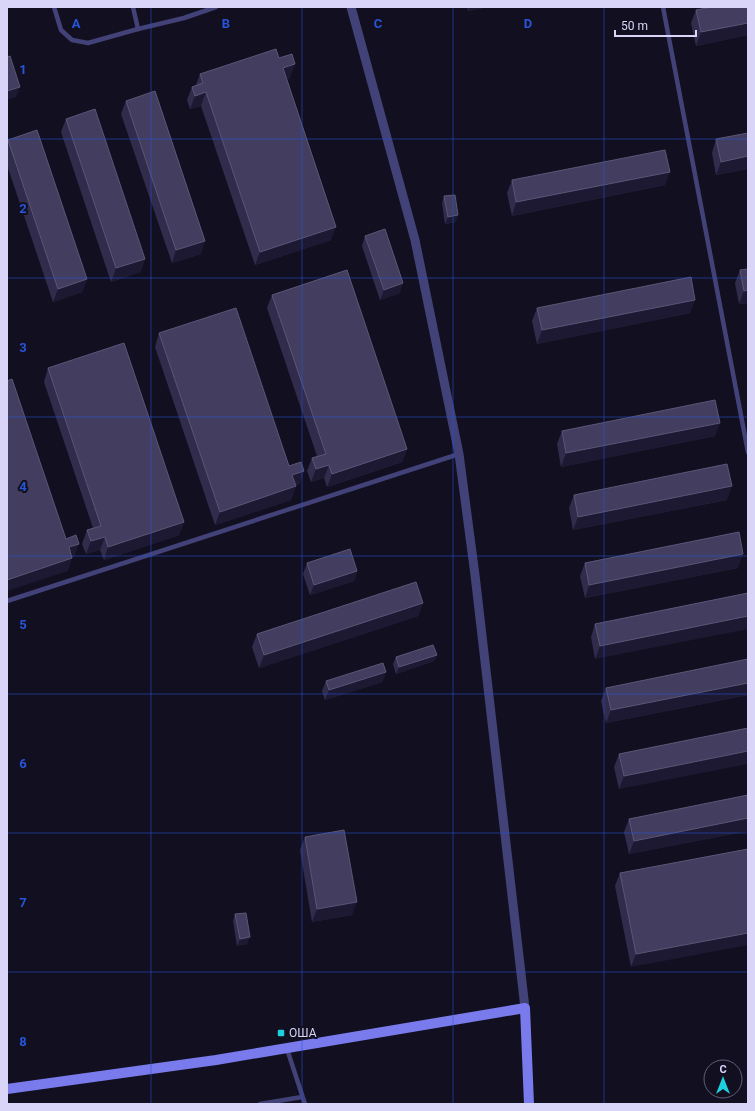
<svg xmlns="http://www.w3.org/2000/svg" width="755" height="1111" viewBox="0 0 755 1111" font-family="Roboto,sans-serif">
<rect width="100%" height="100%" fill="#121020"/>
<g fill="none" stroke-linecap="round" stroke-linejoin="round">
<!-- lane -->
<g stroke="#424279" stroke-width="4.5">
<path d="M 54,7 L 61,30 L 72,40 L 88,43 L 138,29"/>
<path d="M 133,7 L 138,29 L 184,18 L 216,7"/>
<path d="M 663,7 L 748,452"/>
<path d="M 7,601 L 459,454"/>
<path d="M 287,1049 L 305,1104"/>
<path d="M 260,1104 L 302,1097"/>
</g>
<!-- street -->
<path stroke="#424279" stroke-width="9" d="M 351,7 L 415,240 L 459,454 L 475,575 L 525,1008"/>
<!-- secondary -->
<path stroke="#797bec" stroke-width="10" d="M 7,1089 L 216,1060 L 525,1008 L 529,1104"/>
</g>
<!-- wall -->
<g fill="#312c4c">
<path d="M 467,7 L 488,7 L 468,11 Z"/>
<path d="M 748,7 L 748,35 L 696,46 L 691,23 L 696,10 Z"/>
<path d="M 279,58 L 290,78 L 286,79 L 331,240 L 255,265 L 201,106 L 190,109 L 187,100 L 192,87 L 196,85 L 200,74 Z"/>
<path d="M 126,101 L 201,254 L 172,263 L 121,114 Z"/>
<path d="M 66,119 L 145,259 L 140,272 L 111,282 L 61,132 Z"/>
<path d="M 748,133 L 748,169 L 716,175 L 712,153 L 716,139 Z"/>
<path d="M 8,140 L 87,279 L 82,292 L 53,302 L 7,165 L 7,142 Z"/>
<path d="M 512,180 L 665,185 L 512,216 L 507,193 Z"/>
<path d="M 444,196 L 456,222 L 445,224 L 442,203 Z"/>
<path d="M 365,236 L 400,293 L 380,300 L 362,246 Z"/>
<path d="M 740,270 L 748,303 L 739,304 L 735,283 Z"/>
<path d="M 272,295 L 407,449 L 402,462 L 327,487 L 324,478 L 311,482 L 307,471 L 312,458 L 317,456 L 267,308 Z"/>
<path d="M 537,308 L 690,313 L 537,344 L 532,321 Z"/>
<path d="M 159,333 L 289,466 L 304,471 L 299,484 L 296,485 L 296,486 L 291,500 L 215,525 L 155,347 Z"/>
<path d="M 48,368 L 184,522 L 179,535 L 104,560 L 100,550 L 86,554 L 82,544 L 87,530 L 93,528 L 44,382 Z"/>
<path d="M 562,431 L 715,436 L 561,467 L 557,444 Z"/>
<path d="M 574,495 L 727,500 L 573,530 L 569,508 Z"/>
<path d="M 307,563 L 357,571 L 354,581 L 310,595 L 303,574 Z"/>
<path d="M 585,563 L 738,568 L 585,598 L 580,576 Z"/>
<path d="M 748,593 L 595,659 L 591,637 L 595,624 Z"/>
<path d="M 423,603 L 418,616 L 259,668 L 252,647 L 257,634 Z"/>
<path d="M 437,655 L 434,661 L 396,674 L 393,664 L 396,657 Z"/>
<path d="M 748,659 L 748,695 L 606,723 L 601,701 L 606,688 Z"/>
<path d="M 386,672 L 382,682 L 325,700 L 322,691 L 326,681 Z"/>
<path d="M 748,728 L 619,789 L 614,767 L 619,754 Z"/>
<path d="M 748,795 L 748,831 L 629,854 L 624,832 L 629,819 Z"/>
<path d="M 305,837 L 352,915 L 312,922 L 300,850 Z"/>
<path d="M 748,849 L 631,967 L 615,886 L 620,873 Z"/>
<path d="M 235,914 L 247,944 L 237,946 L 233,921 Z"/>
</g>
<!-- shaded-wall -->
<g fill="#1d1933">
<path d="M 469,7 L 488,7 L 468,11 Z"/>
<path d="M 748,23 L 748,35 L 696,46 L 701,32 Z"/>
<path d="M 295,64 L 290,78 L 278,82 L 283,68 Z"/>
<path d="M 20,87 L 16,97 L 7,100 L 7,91 Z"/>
<path d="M 206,92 L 201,106 L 190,109 L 195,96 Z"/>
<path d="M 748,156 L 748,169 L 716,175 L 721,162 Z"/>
<path d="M 670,172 L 665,185 L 512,216 L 516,202 Z"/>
<path d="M 458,215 L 456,222 L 445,224 L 448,217 Z"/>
<path d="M 336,227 L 331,240 L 255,265 L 260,252 Z"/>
<path d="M 205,241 L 201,254 L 172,263 L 176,250 Z"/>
<path d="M 145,259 L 140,272 L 111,282 L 116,268 Z"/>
<path d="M 87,279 L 82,292 L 53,302 L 58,289 Z"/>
<path d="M 403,283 L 400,293 L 380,300 L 384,290 Z"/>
<path d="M 748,290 L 748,303 L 739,304 L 744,291 Z"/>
<path d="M 695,300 L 690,313 L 537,344 L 542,330 Z"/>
<path d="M 720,423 L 715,436 L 561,467 L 566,453 Z"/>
<path d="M 407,449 L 402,462 L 327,487 L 332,474 Z"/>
<path d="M 329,465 L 324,478 L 311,482 L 316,469 Z"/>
<path d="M 304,471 L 299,484 L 287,488 L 292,475 Z"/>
<path d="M 296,486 L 291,500 L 215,525 L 220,512 Z"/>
<path d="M 732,486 L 727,500 L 573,530 L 578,517 Z"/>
<path d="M 184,522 L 179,535 L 104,560 L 108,547 Z"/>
<path d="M 105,537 L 100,550 L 86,554 L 91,541 Z"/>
<path d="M 79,544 L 74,557 L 64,560 L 69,547 Z"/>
<path d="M 743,554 L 738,568 L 585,598 L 589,585 Z"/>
<path d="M 72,558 L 68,571 L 7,591 L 7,580 Z"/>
<path d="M 357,571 L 354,581 L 310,595 L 314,585 Z"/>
<path d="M 423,603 L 418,616 L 259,668 L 264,655 Z"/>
<path d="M 748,616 L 748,629 L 595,659 L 600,646 Z"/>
<path d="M 437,655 L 434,661 L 396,674 L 399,667 Z"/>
<path d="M 386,672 L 382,682 L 325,700 L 329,690 Z"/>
<path d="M 748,683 L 748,695 L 606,723 L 611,710 Z"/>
<path d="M 748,751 L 748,764 L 619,789 L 624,776 Z"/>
<path d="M 748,818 L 748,831 L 629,854 L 634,841 Z"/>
<path d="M 357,902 L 352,915 L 312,922 L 317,909 Z"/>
<path d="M 748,933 L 748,945 L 631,967 L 636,954 Z"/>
<path d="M 250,937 L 247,944 L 237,946 L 240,939 Z"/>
</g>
<!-- building -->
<g fill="#433e5f" stroke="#5a5677">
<path d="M 712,7 L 748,7 L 748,23 L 701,32 L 696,10 Z"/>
<path d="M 276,49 L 279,58 L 292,54 L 295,64 L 283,68 L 336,227 L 260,252 L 206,92 L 195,96 L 192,87 L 203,83 L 200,74 Z"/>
<path d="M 10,56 L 20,87 L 7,91 L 7,57 Z"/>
<path d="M 155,91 L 205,241 L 176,250 L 126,101 Z"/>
<path d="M 95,109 L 145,259 L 116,268 L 66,119 Z"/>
<path d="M 37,130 L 87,279 L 58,289 L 8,140 Z"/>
<path d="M 748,133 L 748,156 L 721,162 L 716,139 Z"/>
<path d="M 665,150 L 670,172 L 516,202 L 512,180 Z"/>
<path d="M 455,195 L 458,215 L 448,217 L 444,196 Z"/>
<path d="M 385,229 L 403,283 L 384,290 L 365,236 Z"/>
<path d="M 748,269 L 748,290 L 744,291 L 740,270 Z"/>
<path d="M 347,270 L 407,449 L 332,474 L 329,465 L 316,469 L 312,458 L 326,454 L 272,295 Z"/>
<path d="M 691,277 L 695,300 L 542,330 L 537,308 Z"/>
<path d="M 236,308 L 289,466 L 301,462 L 304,471 L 292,475 L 296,486 L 220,512 L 159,333 Z"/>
<path d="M 124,343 L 184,522 L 108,547 L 105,537 L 91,541 L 87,530 L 101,526 L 48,368 Z"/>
<path d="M 12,379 L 66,539 L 76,535 L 79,544 L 69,547 L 72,558 L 7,580 L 7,381 Z"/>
<path d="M 715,400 L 720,423 L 566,453 L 562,431 Z"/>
<path d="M 727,464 L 732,486 L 578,517 L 574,495 Z"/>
<path d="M 739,532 L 743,554 L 589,585 L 585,563 Z"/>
<path d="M 350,549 L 357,571 L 314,585 L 307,563 Z"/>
<path d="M 416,582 L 423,603 L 264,655 L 257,634 Z"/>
<path d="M 748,593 L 748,616 L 600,646 L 595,624 Z"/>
<path d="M 433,645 L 437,655 L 399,667 L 396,657 Z"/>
<path d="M 748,659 L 748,683 L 611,710 L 606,688 Z"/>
<path d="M 383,663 L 386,672 L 329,690 L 326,681 Z"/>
<path d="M 748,728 L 748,751 L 624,776 L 619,754 Z"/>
<path d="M 748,795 L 748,818 L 634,841 L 629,819 Z"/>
<path d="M 344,830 L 357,902 L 317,909 L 305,837 Z"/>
<path d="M 748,849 L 748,933 L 636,954 L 620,873 Z"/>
<path d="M 246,913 L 250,937 L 240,939 L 235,914 Z"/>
</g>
<!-- grid -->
<path fill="none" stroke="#2655da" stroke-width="1" stroke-opacity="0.55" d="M 151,7 L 151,1104M 302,7 L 302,1104M 453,7 L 453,1104M 604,7 L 604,1104M 7,139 L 748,139M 7,278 L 748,278M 7,417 L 748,417M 7,556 L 748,556M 7,694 L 748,694M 7,833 L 748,833M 7,972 L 748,972"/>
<!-- markers -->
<rect fill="#1fd0dc" stroke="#121020" stroke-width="1.5" x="277" y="1029" width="8" height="8" rx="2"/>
<g text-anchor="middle" stroke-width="4" stroke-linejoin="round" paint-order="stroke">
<!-- poi labels -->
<g font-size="12" fill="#d8d5f9" stroke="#121020" text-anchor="start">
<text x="289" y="1037">ОША</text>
</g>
</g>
<g font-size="13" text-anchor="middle" font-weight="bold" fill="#2655da" stroke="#121020" stroke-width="4" stroke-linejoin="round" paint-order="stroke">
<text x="76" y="28">A</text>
<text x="226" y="28">B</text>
<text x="378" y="28">C</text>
<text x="528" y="28">D</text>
<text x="23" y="74">1</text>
<text x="23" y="213">2</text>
<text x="23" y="352">3</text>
<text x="23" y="491">4</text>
<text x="23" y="629">5</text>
<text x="23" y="768">6</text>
<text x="23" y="907">7</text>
<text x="23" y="1046">8</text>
</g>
<!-- border -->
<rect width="755" height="1111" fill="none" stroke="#d8d5f9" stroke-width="16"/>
<!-- north arrow -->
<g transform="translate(723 1079)"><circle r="19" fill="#121020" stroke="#615f77"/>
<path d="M0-3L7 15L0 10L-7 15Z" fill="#1fd0dc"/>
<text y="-6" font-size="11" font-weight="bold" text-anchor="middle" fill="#d8d5f9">С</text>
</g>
<!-- scale -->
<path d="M615 30v6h81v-6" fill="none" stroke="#d8d5f9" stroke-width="2"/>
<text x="621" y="30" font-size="12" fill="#d8d5f9" stroke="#121020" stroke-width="3" paint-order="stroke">50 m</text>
</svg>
